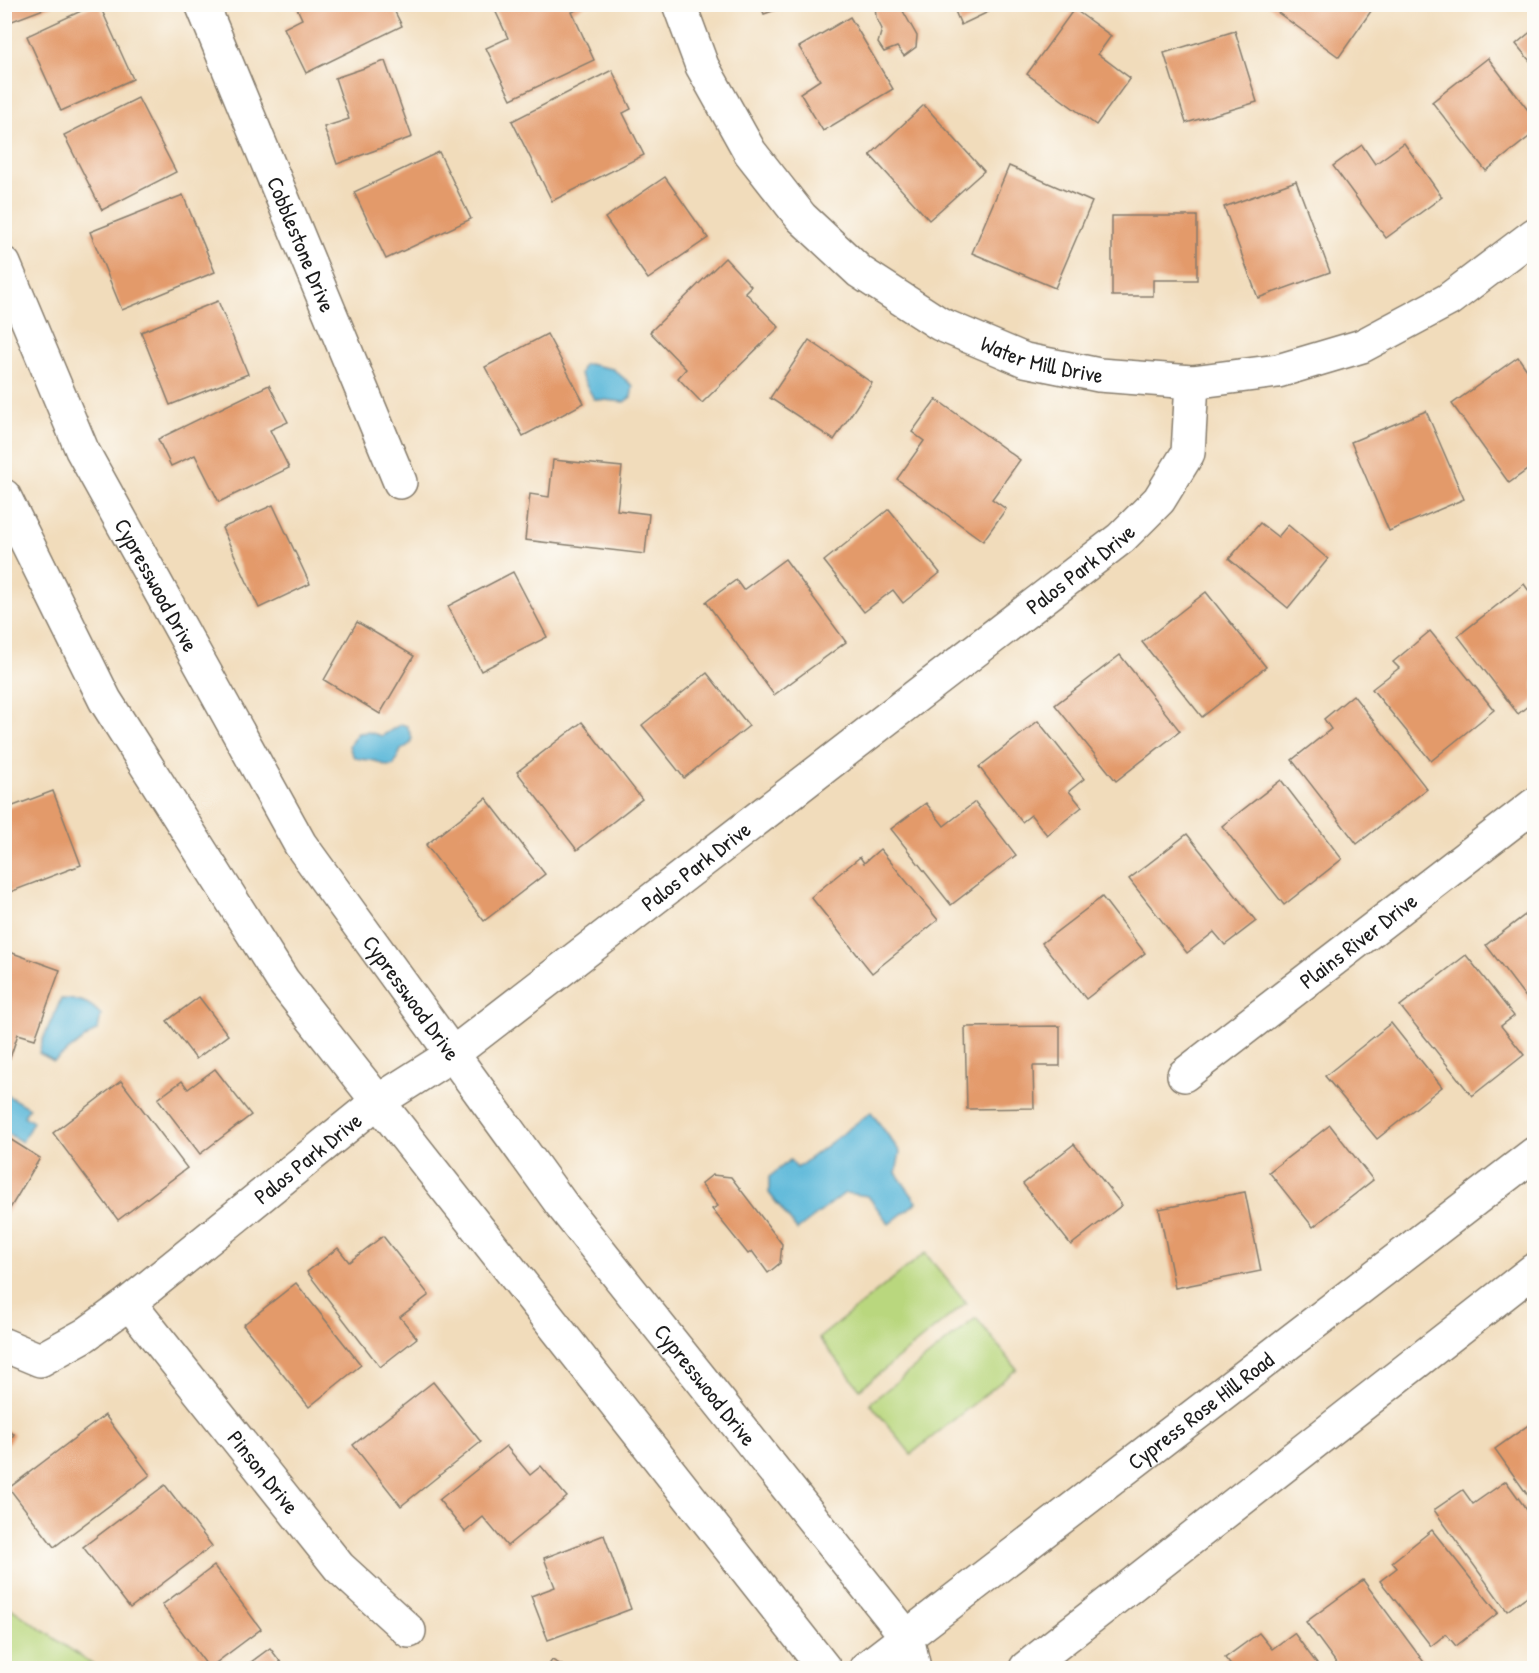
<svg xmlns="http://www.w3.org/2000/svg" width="1539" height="1673" viewBox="0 0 1539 1673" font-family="'Patrick Hand',sans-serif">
<rect width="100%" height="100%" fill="#fdfcf7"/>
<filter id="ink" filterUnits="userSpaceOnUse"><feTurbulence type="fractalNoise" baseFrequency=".0167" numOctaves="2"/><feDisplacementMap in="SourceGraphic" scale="12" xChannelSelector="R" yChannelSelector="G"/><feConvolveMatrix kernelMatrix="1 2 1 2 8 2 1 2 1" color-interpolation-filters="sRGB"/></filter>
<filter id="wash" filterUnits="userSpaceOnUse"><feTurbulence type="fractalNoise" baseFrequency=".008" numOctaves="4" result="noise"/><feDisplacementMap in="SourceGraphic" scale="24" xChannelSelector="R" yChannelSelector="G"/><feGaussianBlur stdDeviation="1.35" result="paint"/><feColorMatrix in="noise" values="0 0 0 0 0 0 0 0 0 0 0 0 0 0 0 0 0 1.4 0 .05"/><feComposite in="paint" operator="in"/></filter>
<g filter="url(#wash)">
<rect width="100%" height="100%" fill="#f1dcbb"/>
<!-- green -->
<g fill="#b9d77e" stroke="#6a7a4d" stroke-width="1.5">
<path d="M 925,1253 L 966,1303 L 860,1389 L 819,1338 Z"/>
<path d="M 976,1318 L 1017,1369 L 911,1454 L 870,1403 Z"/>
<path d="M 5,1604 L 96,1667 L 98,1668 L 5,1668 Z"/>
</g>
<!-- water -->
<g fill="#5bb8d9" stroke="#3c6a7a" stroke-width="1.5">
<path d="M 588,364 L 613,369 L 633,386 L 631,397 L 624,402 L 594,399 L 580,374 L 583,365 Z"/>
<path d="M 401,724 L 407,726 L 412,738 L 410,744 L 401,750 L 394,765 C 385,768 383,763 375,761 C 361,757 353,764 349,745 L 358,733 L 368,732 L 382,736 Z"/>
<path d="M 61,999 C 79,999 89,1001 101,1015 L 98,1029 L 54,1061 L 39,1053 C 43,1034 54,1017 61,999 Z"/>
<path d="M 5,1094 L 29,1108 L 24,1116 L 33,1122 L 22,1142 L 5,1132 Z"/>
<path d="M 871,1112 L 900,1152 L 896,1173 L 917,1202 L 889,1224 L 868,1196 L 845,1193 L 797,1230 L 769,1193 L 769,1177 L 790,1160 L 797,1168 Z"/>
</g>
<g id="blocks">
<!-- building -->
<g fill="#e39a6b">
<path d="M 4,4 L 54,4 L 54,5 L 7,23 Z"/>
<path d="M 96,4 L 99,4 L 133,79 L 61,111 L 27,36 Z"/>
<path d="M 295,4 L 391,4 L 402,26 L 306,73 L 284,28 L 302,19 Z"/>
<path d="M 502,4 L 588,4 L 572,12 L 594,60 L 511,99 L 486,48 L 508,38 L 494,8 Z"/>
<path d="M 760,4 L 790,4 L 790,5 L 764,14 Z"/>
<path d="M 875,4 L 899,4 L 917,36 L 916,47 L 904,56 L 897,47 L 884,52 L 878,43 L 882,29 L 876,17 Z"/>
<path d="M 952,4 L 1005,4 L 961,25 Z"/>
<path d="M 1266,4 L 1376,4 L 1339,57 Z"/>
<path d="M 1074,9 L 1111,36 L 1098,54 L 1130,78 L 1096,125 L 1027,74 Z"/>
<path d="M 850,17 L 893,89 L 823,131 L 800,93 L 820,80 L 799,47 Z"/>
<path d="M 1534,29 L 1534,66 L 1516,44 Z"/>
<path d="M 1235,31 L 1257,102 L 1186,123 L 1164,53 Z"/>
<path d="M 1488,58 L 1534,118 L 1534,133 L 1486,171 L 1432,102 Z"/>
<path d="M 385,61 L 412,137 L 337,164 L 324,127 L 349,119 L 335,78 Z"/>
<path d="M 612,70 L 631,109 L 623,113 L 644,155 L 552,201 L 512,121 Z"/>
<path d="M 138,98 L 176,172 L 102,210 L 64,135 Z"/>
<path d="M 924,105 L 984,171 L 929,220 L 870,155 Z"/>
<path d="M 1404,143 L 1442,197 L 1386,238 L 1333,166 L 1362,145 L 1375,164 Z"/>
<path d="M 439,152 L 471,219 L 386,259 L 354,192 Z"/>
<path d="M 1009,166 L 1092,202 L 1055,288 L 972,253 Z"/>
<path d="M 665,177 L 708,238 L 648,279 L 605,218 Z"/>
<path d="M 1296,181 L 1330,272 L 1258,298 L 1224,207 Z"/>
<path d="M 183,195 L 215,272 L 122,310 L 90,232 Z"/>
<path d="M 1112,216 L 1197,216 L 1197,280 L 1153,280 L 1153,296 L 1112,296 Z"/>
<path d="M 725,258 L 751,286 L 745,292 L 779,327 L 702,403 L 678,378 L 686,369 L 650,332 Z"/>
<path d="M 218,301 L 248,374 L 170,405 L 141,332 Z"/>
<path d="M 547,334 L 584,403 L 523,436 L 485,367 Z"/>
<path d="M 809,340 L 872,383 L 834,440 L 770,398 Z"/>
<path d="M 1518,357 L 1534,380 L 1534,465 L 1509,483 L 1452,404 Z"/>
<path d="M 269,385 L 288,422 L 270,430 L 289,468 L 219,502 L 195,455 L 171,466 L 158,439 Z"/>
<path d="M 936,399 L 1020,460 L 992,499 L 1006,509 L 983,541 L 897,479 L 924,441 L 912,432 Z"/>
<path d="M 1426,411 L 1464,499 L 1389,531 L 1351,442 Z"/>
<path d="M 553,460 L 622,467 L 617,510 L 649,514 L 645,554 L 525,540 L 530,494 L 549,497 Z"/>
<path d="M 273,505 L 310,584 L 259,608 L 222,528 Z"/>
<path d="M 889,509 L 940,573 L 903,603 L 893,590 L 864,612 L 824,561 Z"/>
<path d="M 1260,523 L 1278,537 L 1288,525 L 1328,559 L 1288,608 L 1229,559 Z"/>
<path d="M 785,559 L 846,642 L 774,695 L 706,602 L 736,580 L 743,590 Z"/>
<path d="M 513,572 L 547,637 L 481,671 L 448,606 Z"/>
<path d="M 1524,584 L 1534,598 L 1534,701 L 1518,714 L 1458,636 Z"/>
<path d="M 1206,592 L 1266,667 L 1202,717 L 1142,642 Z"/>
<path d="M 357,622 L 414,656 L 380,714 L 324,680 Z"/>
<path d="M 1430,631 L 1494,710 L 1431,761 L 1372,689 L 1399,668 L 1393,662 Z"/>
<path d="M 1120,655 L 1180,731 L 1116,781 L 1055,705 Z"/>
<path d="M 707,673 L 749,726 L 684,778 L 642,725 Z"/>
<path d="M 1353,695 L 1427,789 L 1357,844 L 1292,760 L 1331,729 L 1324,719 Z"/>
<path d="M 1038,721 L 1084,779 L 1069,791 L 1082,807 L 1047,835 L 1031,815 L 1022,822 L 979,767 Z"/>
<path d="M 582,722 L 642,799 L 577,850 L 517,772 Z"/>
<path d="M 1281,780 L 1342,859 L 1284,905 L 1222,826 Z"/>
<path d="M 53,791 L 81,865 L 5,894 L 5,809 Z"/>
<path d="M 486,798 L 545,874 L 484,921 L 426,845 Z"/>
<path d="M 975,802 L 1016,855 L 951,905 L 891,829 L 926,803 L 944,826 Z"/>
<path d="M 1187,834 L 1256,921 L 1225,945 L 1214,932 L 1187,953 L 1129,879 Z"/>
<path d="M 880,849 L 938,920 L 872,973 L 811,897 L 860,857 L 864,863 Z"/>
<path d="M 1102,897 L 1145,953 L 1086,999 L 1042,943 Z"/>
<path d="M 1534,908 L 1534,1008 L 1486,945 Z"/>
<path d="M 4,950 L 60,970 L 35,1039 L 18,1034 L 10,1058 L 4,1056 Z"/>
<path d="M 1466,955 L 1514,1016 L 1501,1026 L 1524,1055 L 1472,1096 L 1400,1006 Z"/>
<path d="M 199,997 L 228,1035 L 196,1059 L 167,1021 Z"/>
<path d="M 1391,1023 L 1442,1087 L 1377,1139 L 1325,1076 Z"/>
<path d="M 1060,1026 L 1060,1066 L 1033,1066 L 1034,1108 L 967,1109 L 965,1027 Z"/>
<path d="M 215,1069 L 251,1115 L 200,1154 L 158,1099 L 182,1081 L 188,1089 Z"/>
<path d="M 121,1081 L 187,1168 L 118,1220 L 53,1133 Z"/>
<path d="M 1330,1125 L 1373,1180 L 1313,1227 L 1269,1172 Z"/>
<path d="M 5,1136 L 40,1158 L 5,1217 Z"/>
<path d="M 1074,1144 L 1122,1205 L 1071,1245 L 1023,1184 Z"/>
<path d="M 712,1175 L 731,1177 L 782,1244 L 780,1263 L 768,1273 L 752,1251 L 748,1254 L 712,1209 L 718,1206 L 701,1184 Z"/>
<path d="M 1245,1192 L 1261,1271 L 1175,1288 L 1159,1209 Z"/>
<path d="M 383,1236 L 429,1295 L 400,1317 L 417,1338 L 380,1367 L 307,1272 L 338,1248 L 349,1262 Z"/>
<path d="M 296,1283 L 361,1365 L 309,1407 L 243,1325 Z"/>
<path d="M 433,1382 L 481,1442 L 401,1506 L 353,1445 Z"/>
<path d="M 105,1415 L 150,1475 L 54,1547 L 9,1488 Z"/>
<path d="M 1534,1421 L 1534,1504 L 1495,1449 Z"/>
<path d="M 4,1429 L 14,1434 L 4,1451 Z"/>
<path d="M 506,1446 L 530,1475 L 541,1466 L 567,1497 L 507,1546 L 483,1517 L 465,1532 L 439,1500 Z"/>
<path d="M 1506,1481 L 1534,1520 L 1534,1591 L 1507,1611 L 1434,1510 L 1463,1490 L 1473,1504 Z"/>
<path d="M 165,1485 L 212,1546 L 130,1608 L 83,1547 Z"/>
<path d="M 1432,1530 L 1498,1613 L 1456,1646 L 1446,1634 L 1431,1646 L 1380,1581 L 1397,1568 L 1392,1562 Z"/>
<path d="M 604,1535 L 631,1609 L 548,1640 L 531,1596 L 555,1587 L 544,1558 Z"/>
<path d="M 214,1566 L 261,1629 L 209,1668 L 162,1605 Z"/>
<path d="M 1363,1580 L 1426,1665 L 1421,1668 L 1340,1668 L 1306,1622 Z"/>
<path d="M 1259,1633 L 1272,1649 L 1294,1633 L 1320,1668 L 1233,1668 L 1225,1658 Z"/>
<path d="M 270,1648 L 285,1668 L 243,1668 Z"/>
<path d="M 552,1660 L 567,1668 L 547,1668 Z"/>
</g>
</g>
</g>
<g filter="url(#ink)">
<use href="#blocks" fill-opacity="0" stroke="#867c6c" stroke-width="1.5"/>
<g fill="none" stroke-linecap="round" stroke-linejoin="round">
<defs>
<g id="street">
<path id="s1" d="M 202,4 L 400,482"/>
<path id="s2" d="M 679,4 L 702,66 L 750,152 L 801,217 L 860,272 L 940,324 L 1025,360 L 1099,375 L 1192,382 L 1278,371 L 1362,346 L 1448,300 L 1534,235"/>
<path id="s3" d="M 1184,1075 L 1534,805"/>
<path id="s4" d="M 129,1303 L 339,1567 L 409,1631"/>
<path id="s5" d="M 4,1345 L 40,1360 L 85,1335 L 129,1303 L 377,1102 L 451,1055 L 1121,538 L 1159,500 L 1188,453 L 1192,382"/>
</g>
<g id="secondary">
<path id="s6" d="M 4,264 L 82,450 L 300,844 L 562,1205 L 907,1637 L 914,1668"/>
<path d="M 4,496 L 105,700 L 283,981 L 824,1668"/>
<path id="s7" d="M 866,1668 L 1534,1154"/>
<path d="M 1026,1668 L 1534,1270"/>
</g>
</defs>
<!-- street casing -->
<use href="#street" stroke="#867c6c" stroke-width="36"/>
<!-- secondary casing -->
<use href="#secondary" stroke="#867c6c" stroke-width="36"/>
<!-- street -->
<use href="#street" stroke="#fff" stroke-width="33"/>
<!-- secondary -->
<use href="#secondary" stroke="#fff" stroke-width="33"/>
</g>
</g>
<g text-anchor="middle" stroke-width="5" stroke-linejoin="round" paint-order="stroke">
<!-- street labels -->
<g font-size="22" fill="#1c1c1c" stroke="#fdfcf7">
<text dy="8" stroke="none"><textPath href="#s1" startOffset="260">Cobblestone Drive</textPath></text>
<text dy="8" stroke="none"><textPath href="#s2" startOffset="532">Water Mill Drive</textPath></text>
<text dy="8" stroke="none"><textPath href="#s5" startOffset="1347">Palos Park Drive</textPath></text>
<text dy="8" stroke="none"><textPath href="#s6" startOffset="356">Cypresswood Drive</textPath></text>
<text dy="8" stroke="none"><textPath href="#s5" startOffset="861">Palos Park Drive</textPath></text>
<text dy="8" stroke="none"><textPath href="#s3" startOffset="220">Plains River Drive</textPath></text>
<text dy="8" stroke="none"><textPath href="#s6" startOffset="842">Cypresswood Drive</textPath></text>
<text dy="8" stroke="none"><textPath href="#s5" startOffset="375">Palos Park Drive</textPath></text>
<text dy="8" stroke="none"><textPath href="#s6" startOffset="1328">Cypresswood Drive</textPath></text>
<text dy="8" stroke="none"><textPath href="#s7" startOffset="422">Cypress Rose Hill Road</textPath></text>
<text dy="8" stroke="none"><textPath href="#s4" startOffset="216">Pinson Drive</textPath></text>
</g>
</g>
<!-- margin -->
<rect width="1539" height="1673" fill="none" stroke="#fdfcf7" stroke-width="24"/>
</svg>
